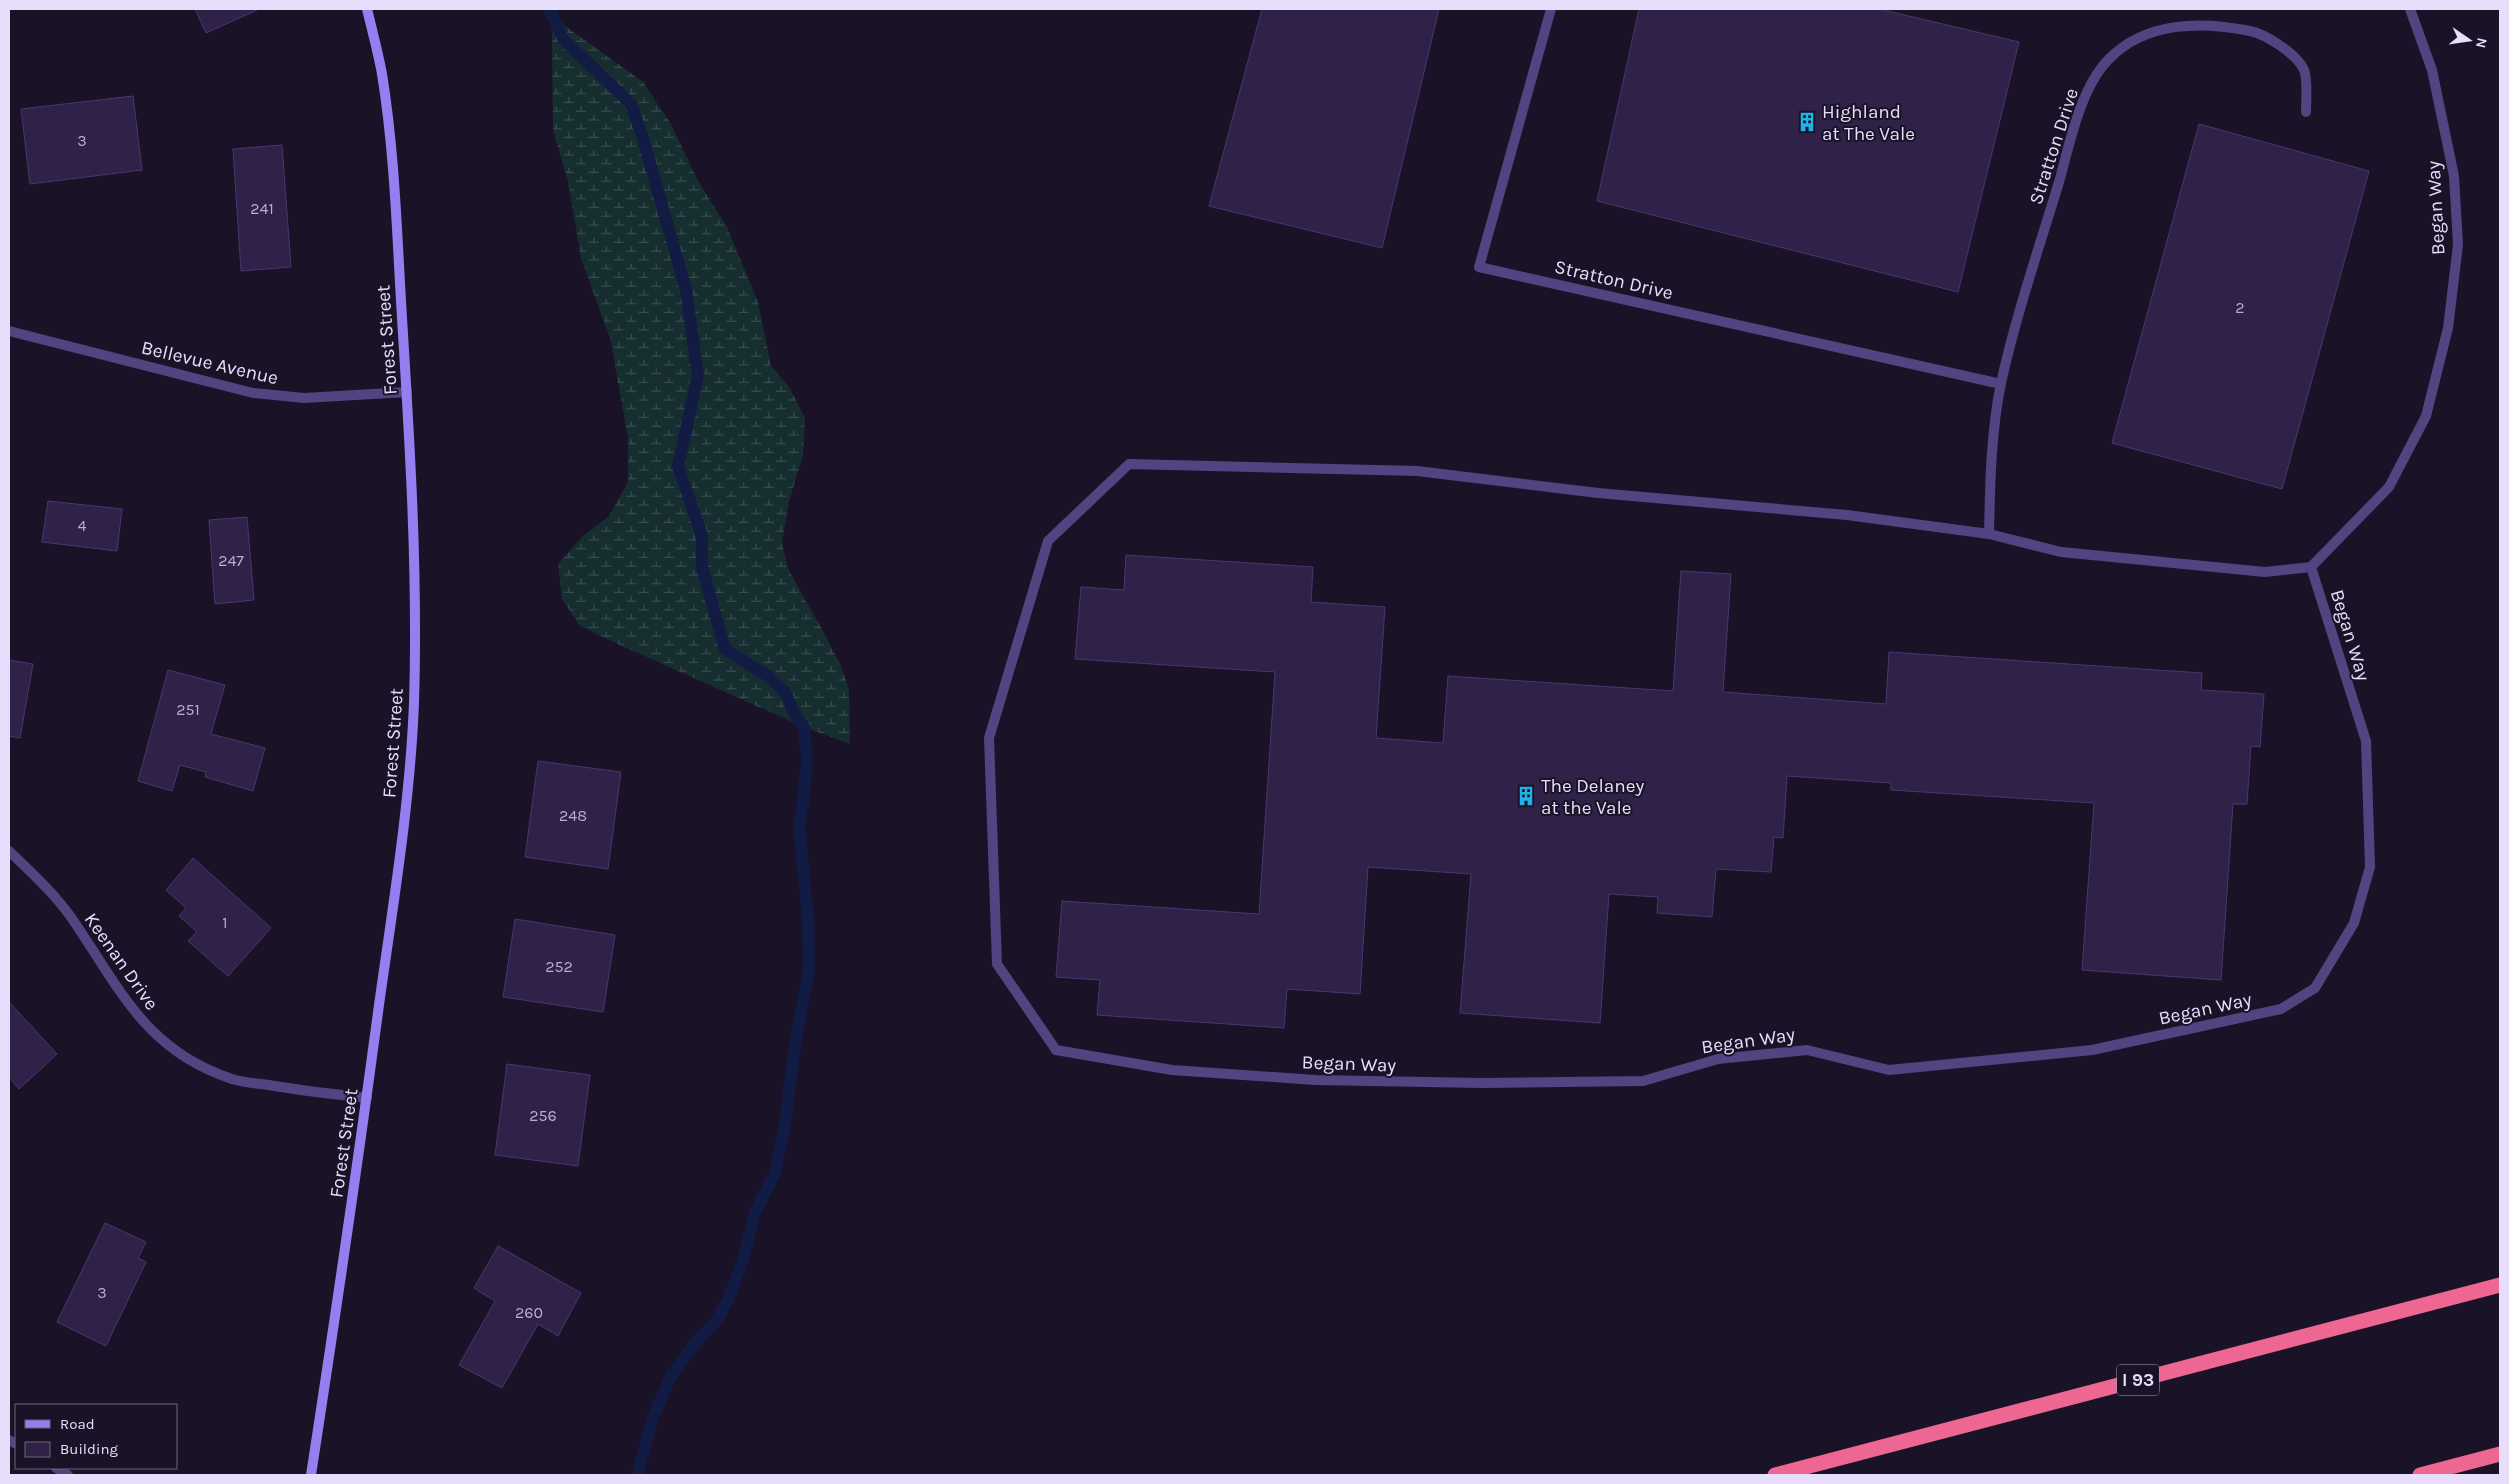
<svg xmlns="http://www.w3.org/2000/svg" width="2509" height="1484" viewBox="0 0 2509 1484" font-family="Karla,sans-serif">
<defs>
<pattern id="wetland-marsh" width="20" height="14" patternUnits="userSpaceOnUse" patternTransform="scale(1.25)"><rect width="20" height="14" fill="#172e31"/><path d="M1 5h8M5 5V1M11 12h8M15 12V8" fill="none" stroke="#394c50"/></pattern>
</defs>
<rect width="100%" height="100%" fill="#1a1328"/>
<!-- wetland -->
<path fill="url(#wetland-marsh)" d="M 547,9 L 551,9 L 565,26 L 643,82 L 671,124 L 698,181 L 727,227 L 758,302 L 771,366 L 789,387 L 805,418 L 803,455 L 789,501 L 782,543 L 788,569 L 824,633 L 841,666 L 849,690 L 850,744 L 804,727 L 611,641 L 580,626 L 562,599 L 558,564 L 583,536 L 609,516 L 628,482 L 628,439 L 611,341 L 581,258 L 568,181 L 553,130 L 552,32 Z"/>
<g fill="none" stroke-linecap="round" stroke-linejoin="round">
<!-- stream -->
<path stroke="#111b43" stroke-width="12" d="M 549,9 L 564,40 L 631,104 L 643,138 L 686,290 L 698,375 L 678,466 L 702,536 L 702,567 L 725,649 L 768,676 L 785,692 L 794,713 L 804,727 L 807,759 L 803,803 L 799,825 L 808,919 L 809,970 L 796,1039 L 784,1130 L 775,1173 L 754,1215 L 744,1257 L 728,1300 L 717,1320 L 700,1337 L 672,1374 L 653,1417 L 637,1475"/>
</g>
<!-- building -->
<g fill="#2f2147" stroke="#4a3670">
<path d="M 195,9 L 257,9 L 257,10 L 206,33 Z"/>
<path d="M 1262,9 L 1439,9 L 1382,248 L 1209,206 Z"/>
<path d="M 1639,9 L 1879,9 L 2019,42 L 1958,292 L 1597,201 Z"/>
<path d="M 133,96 L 142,170 L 30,184 L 21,109 Z"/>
<path d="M 2199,124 L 2369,171 L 2282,489 L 2112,443 Z"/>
<path d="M 282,145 L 291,267 L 241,271 L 233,149 Z"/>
<path d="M 48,501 L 122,509 L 117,551 L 42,542 Z"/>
<path d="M 247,517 L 254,600 L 215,604 L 209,520 Z"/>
<path d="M 1126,555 L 1313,567 L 1311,602 L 1385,607 L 1376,738 L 1443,743 L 1448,676 L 1673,691 L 1681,571 L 1731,574 L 1723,692 L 1886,704 L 1889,652 L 2202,673 L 2201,690 L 2264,694 L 2260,747 L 2251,746 L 2247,804 L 2233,804 L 2221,980 L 2082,970 L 2094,803 L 1891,790 L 1891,783 L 1787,776 L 1783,838 L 1774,837 L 1771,872 L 1716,869 L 1712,917 L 1657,913 L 1658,897 L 1609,894 L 1600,1023 L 1460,1013 L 1471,874 L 1368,867 L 1360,994 L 1287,989 L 1284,1028 L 1097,1015 L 1100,980 L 1056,977 L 1062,901 L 1259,914 L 1275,672 L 1075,659 L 1081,587 L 1124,590 Z"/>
<path d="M 9,660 L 33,664 L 20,738 L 9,736 Z"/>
<path d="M 168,670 L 225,685 L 211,734 L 265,748 L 253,791 L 205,777 L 206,772 L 180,765 L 172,791 L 138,781 Z"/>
<path d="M 538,761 L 621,772 L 608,869 L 525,857 Z"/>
<path d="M 193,858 L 271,928 L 228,976 L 188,941 L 197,932 L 179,916 L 186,908 L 166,890 Z"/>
<path d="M 515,919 L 615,935 L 603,1012 L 503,997 Z"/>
<path d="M 9,1002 L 57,1054 L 19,1089 L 9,1077 Z"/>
<path d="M 507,1064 L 590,1075 L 578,1166 L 495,1155 Z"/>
<path d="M 105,1223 L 146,1242 L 138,1258 L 146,1262 L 106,1346 L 57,1322 Z"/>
<path d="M 498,1246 L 581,1293 L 558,1336 L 538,1324 L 502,1388 L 459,1365 L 495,1301 L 474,1288 Z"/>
</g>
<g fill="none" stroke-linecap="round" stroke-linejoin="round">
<!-- lane -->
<path stroke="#504481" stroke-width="10" d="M 1056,1050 L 997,964 L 989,738 L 1048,541 L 1129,464 L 1417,471 L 1598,493 L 1847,515 L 1989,534 L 2061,552 L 2265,572 L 2311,567"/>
<!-- street -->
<g stroke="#504481" stroke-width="10">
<path d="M 1551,9 L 1479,267 L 2001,384"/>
<path d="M 9,331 L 253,393 L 304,398 L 407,392"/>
<path d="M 1989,534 C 1990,484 1991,432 2001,383 C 2016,315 2039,248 2059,182 C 2070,143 2080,89 2108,60 C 2145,21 2202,21 2250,31 C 2266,34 2298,55 2304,70 C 2308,79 2306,102 2306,112"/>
<path d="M 9,851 C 32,873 55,894 73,920 C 120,989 146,1051 232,1079 C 244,1083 257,1083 269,1085 C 302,1091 334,1094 367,1098"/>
<path d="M 1056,1050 L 1172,1070 L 1315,1080 L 1482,1083 L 1643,1081 L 1718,1059 L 1807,1050 L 1889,1070 L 2092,1050 L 2281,1009 L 2315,988 L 2354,923 L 2370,867 L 2366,741 L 2311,567 L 2389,487 L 2426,416 L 2448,328 L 2458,245 L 2454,176 L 2432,70 L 2410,9"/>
<path d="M 9,1440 L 16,1444"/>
<path d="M 56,1468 L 68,1475"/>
</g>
<!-- secondary -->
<path stroke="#947ff0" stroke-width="10" d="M 311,1475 C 335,1319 358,1162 379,1005 C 393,905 410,804 414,703 C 418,575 410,446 402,318 C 397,237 395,154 382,74 C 378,52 372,30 367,9"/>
<!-- highway -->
<g stroke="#ee6692" stroke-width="15">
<path d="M 1775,1475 L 2500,1285"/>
<path d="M 2420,1475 L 2500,1454"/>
</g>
</g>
<!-- icons -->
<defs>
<symbol id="building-bare" viewBox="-9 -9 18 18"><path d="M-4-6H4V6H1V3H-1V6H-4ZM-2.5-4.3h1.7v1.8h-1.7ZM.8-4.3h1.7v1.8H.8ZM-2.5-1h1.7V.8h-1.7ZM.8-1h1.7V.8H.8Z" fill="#1fb3e6" stroke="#1a1328" stroke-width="2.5" paint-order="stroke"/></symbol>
</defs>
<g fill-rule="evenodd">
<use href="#building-bare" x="1793" y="108" width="28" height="28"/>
<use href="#building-bare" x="1512" y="782" width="28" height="28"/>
</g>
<g text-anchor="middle" stroke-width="4" stroke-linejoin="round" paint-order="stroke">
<!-- number labels -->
<g font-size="16" fill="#b8afce">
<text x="82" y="146">3</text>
<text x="262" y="214">241</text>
<text x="2240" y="313">2</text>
<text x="82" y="531">4</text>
<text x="231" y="566">247</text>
<text x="188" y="715">251</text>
<text x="573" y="821">248</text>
<text x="225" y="928">1</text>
<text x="559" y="972">252</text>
<text x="543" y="1121">256</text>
<text x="102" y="1298">3</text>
<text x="529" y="1318">260</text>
</g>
<!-- shield labels -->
<rect fill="#1a1328" stroke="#a9a1bc" stroke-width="1" x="2117" y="1364.5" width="42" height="31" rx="4"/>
<g font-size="18" font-weight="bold" fill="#e6defb">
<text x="2138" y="1386">I 93</text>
</g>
<!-- poi labels -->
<g font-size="19" fill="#e6defb" stroke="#1a1328" text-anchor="start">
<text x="1822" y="118">Highland<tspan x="1822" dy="22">at The Vale</tspan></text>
<text x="1541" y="792">The Delaney<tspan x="1541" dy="22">at the Vale</tspan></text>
</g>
<!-- street labels -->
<g font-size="19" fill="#e6defb" stroke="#1a1328">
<text transform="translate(2053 146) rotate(-72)" y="7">Stratton Drive</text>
<text transform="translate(2435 208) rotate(-93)" y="7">Began Way</text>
<text transform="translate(1614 279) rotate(13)" y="7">Stratton Drive</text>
<text transform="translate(386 340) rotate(-94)" y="7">Forest Street</text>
<text transform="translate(210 362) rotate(13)" y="7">Bellevue Avenue</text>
<text transform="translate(2351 635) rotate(73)" y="7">Began Way</text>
<text transform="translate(392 743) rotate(-86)" y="7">Forest Street</text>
<text transform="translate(122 961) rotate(55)" y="7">Keenan Drive</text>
<text transform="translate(2205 1008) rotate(-12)" y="7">Began Way</text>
<text transform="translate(1748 1040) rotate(-8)" y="7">Began Way</text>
<text transform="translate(1349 1063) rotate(2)" y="7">Began Way</text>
<text transform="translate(343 1143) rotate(-82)" y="7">Forest Street</text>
</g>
</g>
<!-- border -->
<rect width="2509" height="1484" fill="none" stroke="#e6defb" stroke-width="20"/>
<!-- legend -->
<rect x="15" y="1404" width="162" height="65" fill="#1a1328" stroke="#6c647c"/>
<rect x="25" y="1420" width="25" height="8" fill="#947ff0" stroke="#6c647c"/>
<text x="60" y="1429" font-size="15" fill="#e6defb">Road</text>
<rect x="25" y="1442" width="25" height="15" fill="#2f2147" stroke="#6c647c"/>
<text x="60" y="1454" font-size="15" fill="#e6defb">Building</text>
<!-- north arrow -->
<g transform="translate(2469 40) rotate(103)" stroke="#1a1328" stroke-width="4" paint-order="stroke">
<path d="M0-4L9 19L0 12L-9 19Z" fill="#e6defb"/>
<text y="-8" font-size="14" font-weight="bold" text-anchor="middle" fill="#e6defb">N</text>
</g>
</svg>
